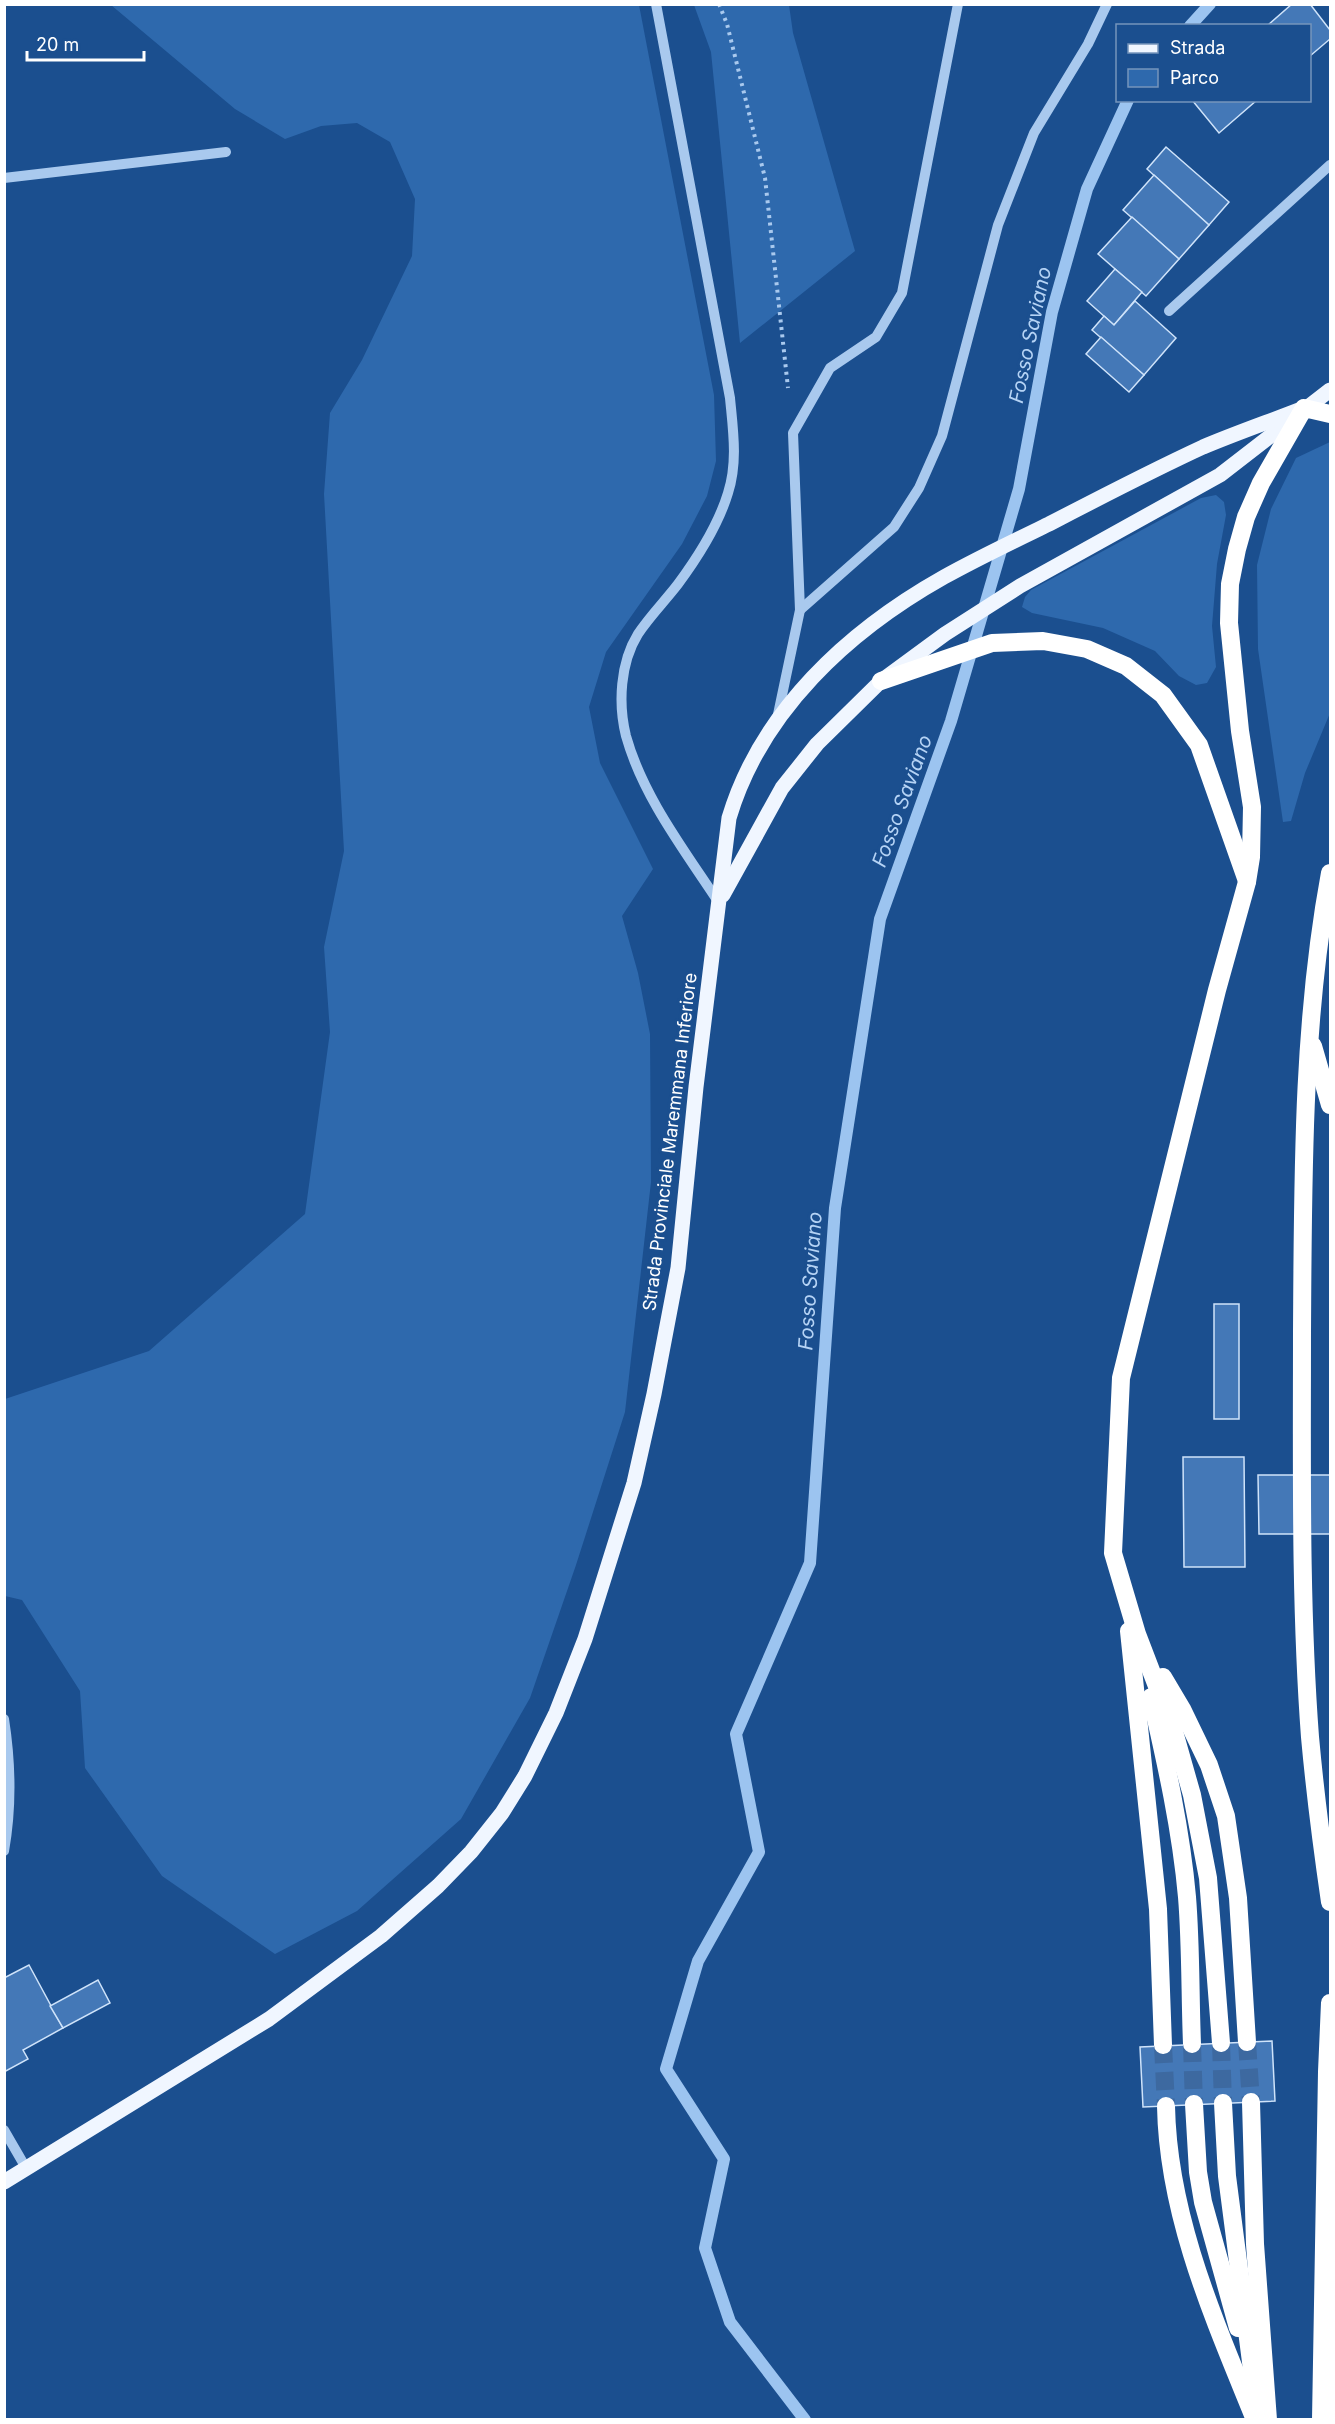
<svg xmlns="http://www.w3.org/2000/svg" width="1335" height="2424" viewBox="0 0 1335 2424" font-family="Inter,sans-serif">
<rect width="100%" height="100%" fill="#1b4f8f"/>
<!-- green -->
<g fill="#2e69ad">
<path d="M 111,5 L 639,5 L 714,395 L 716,461 L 707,496 L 682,544 L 606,652 L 589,707 L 600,763 L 653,869 L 622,916 L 638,973 L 650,1034 L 651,1182 L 625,1412 L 576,1565 L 530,1698 L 461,1819 L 357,1911 L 275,1954 L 162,1876 L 85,1768 L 80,1691 L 22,1600 L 5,1596 L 5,1399 L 149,1351 L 305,1214 L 330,1032 L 324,947 L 344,851 L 324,494 L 330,413 L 362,360 L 412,256 L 415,199 L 390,142 L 357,123 L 321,126 L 285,139 L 235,109 Z"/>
<path d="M 694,5 L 789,5 L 793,33 L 855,251 L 740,343 L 711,52 Z"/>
<path d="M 1330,442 L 1330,713 L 1305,773 L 1291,821 L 1283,822 L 1258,649 L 1257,565 L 1271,509 L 1296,458 Z"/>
<path d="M 1216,495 L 1224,502 L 1226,515 L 1217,564 L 1212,626 L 1216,667 L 1207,683 L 1196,685 L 1179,676 L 1155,651 L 1103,628 L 1032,613 L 1022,607 L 1025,597 L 1031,590 L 1201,498 Z"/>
</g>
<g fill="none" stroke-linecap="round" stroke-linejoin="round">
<!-- stream -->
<g stroke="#9cc4f0" stroke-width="12">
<path d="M 1190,26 L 1210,4"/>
<path d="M 805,2420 L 730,2322 L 705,2248 L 724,2159 L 666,2069 L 698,1961 L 759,1852 L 736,1734 L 810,1563 L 835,1208 L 880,919 L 951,721 L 1019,489 L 1052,312 L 1087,189 L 1128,100"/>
</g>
</g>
<!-- building -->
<g fill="#4478b7" stroke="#cfe3fa" stroke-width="1.5">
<path d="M 1292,4 L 1310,4 L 1330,30 L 1330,39 L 1310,56 L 1310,26 L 1267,26 Z"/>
<path d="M 1192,100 L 1257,100 L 1219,133 Z"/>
<path d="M 1166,147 L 1229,202 L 1209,225 L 1147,169 Z"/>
<path d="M 1154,175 L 1209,225 L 1179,259 L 1123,210 Z"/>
<path d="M 1132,217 L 1179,259 L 1146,296 L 1098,254 Z"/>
<path d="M 1115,269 L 1142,292 L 1114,325 L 1087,301 Z"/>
<path d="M 1135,301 L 1176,338 L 1144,375 L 1092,330 L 1104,316 L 1114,325 Z"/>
<path d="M 1101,337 L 1144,375 L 1129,392 L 1086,354 Z"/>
<rect x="1214" y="1304" width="25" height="115"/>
<path d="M 1183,1457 L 1244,1457 L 1245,1567 L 1184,1567 Z"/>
<path d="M 1258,1475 L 1330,1475 L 1330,1534 L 1259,1534 Z"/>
<path d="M 29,1965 L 63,2028 L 23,2050 L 28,2059 L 4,2072 L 4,1978 Z"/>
<path d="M 98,1980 L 110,2003 L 63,2028 L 50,2006 Z"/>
<path d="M 1272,2041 L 1275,2101 L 1143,2107 L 1140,2047 Z"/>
</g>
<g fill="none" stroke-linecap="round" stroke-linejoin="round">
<!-- highway-tunnel -->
<g stroke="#3d69a0" stroke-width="18" stroke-dasharray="18 9" stroke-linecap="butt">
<path d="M 1247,2042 L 1251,2102"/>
<path d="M 1221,2043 L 1223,2103"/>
<path d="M 1192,2044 L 1194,2104"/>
<path d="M 1163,2045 L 1166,2106"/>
</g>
<!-- path -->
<path stroke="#a9c9ee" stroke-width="4" stroke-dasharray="3 4.5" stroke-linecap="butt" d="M 719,4 L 727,24 L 765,178 L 788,388"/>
<!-- minor -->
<g stroke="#a9c9ee" stroke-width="10">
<path d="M 656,4 L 730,398 C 733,430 738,462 728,493 C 718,526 698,557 678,584 C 665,601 649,617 638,634 C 620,663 618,704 626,736 C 643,797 685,851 719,903"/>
<path d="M 4,178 L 226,152"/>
<path d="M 1169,311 L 1330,165"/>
<path d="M 800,610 L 894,527 L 919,488 L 942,436 L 998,225 L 1034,133 L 1088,44 L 1107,4"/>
<path d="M 777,719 L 800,610 L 793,433 L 830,368 L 876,337 L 902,293 L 958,4"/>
<path d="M 4,1719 C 11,1764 12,1806 4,1851"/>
<path d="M 4,2130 L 26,2168"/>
</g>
<!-- major -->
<g stroke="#f0f6ff" stroke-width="15">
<path d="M 723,895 L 782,788 L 817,744 L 881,681 L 945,634 L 1020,586 L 1220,475 L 1330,390"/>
<path d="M 4,2182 L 269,2019 L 381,1936 L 438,1886 L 471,1852 L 502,1813 L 525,1776 L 556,1713 L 585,1639 L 634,1483 L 654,1394 L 678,1268 L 696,1087 L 729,818 C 761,711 848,631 944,577 C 978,558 1014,541 1049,524 C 1099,498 1151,471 1203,447 C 1236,433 1271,421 1304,408"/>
</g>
<!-- highway -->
<g stroke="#fff" stroke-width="18">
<path d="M 881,681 L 992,643 L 1043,641 L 1087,649 L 1126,666 L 1163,695 L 1199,745 L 1247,881"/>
<path d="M 1330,873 C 1302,1024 1303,1179 1302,1332 C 1302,1467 1300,1603 1310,1737 C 1315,1792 1322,1847 1330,1902"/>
<path d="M 1313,1046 L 1330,1105"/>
<path d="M 1129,1631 L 1158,1909 L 1163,2045"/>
<path d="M 1163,1677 L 1182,1709 L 1209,1765 L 1226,1816 L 1238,1898 L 1247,2042"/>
<path d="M 1151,1697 C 1166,1763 1181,1829 1187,1897 C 1191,1946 1190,1995 1192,2044"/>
<path d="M 1221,2043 L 1208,1878 L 1192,1795 L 1173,1728 L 1137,1634 L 1113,1553 L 1121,1378 L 1217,990 L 1247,882 L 1251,857 L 1252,807 L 1240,731 L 1229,623 L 1230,584 L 1237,549 L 1246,517 L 1261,483 L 1304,408 L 1330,414"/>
<path d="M 1251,2102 L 1255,2244 L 1268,2420"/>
<path d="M 1223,2103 L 1227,2176 L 1254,2385 L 1259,2405"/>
<path d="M 1194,2104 L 1198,2172 L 1203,2202 L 1238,2328"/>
<path d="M 1166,2106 C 1168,2216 1214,2319 1255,2420"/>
<path d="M 1321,2420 L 1327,2072 L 1330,2003"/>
</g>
</g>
<g text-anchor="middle" stroke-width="6" stroke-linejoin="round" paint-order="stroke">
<!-- street labels -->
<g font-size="18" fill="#fff" stroke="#1b4f8f">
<text transform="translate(670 1142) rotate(-83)" y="6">Strada Provinciale Maremmana Inferiore</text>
</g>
<!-- water labels -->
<g font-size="20" font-style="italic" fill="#b5d3f5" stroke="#1b4f8f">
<text transform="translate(1030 335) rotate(-78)" y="7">Fosso Saviano</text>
<text transform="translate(902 801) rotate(-70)" y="7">Fosso Saviano</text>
<text transform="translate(810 1281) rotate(-86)" y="7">Fosso Saviano</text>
</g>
</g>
<!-- border -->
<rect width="1335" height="2424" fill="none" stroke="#ffffff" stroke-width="12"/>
<!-- legend -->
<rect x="1116" y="24" width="195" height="78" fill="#1b4f8f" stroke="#7695bc" stroke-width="1.5"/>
<rect x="1128" y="44" width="30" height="9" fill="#f0f6ff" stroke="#7695bc" stroke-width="1.5"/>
<text x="1170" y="54" font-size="18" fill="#ffffff">Strada</text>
<rect x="1128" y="69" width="30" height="18" fill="#2e69ad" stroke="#7695bc" stroke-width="1.5"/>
<text x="1170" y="84" font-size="18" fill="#ffffff">Parco</text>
<!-- scale -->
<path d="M27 51v9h117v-9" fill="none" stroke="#ffffff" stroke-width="3"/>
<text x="36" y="51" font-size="18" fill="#ffffff" stroke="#1b4f8f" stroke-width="4.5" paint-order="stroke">20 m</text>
</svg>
